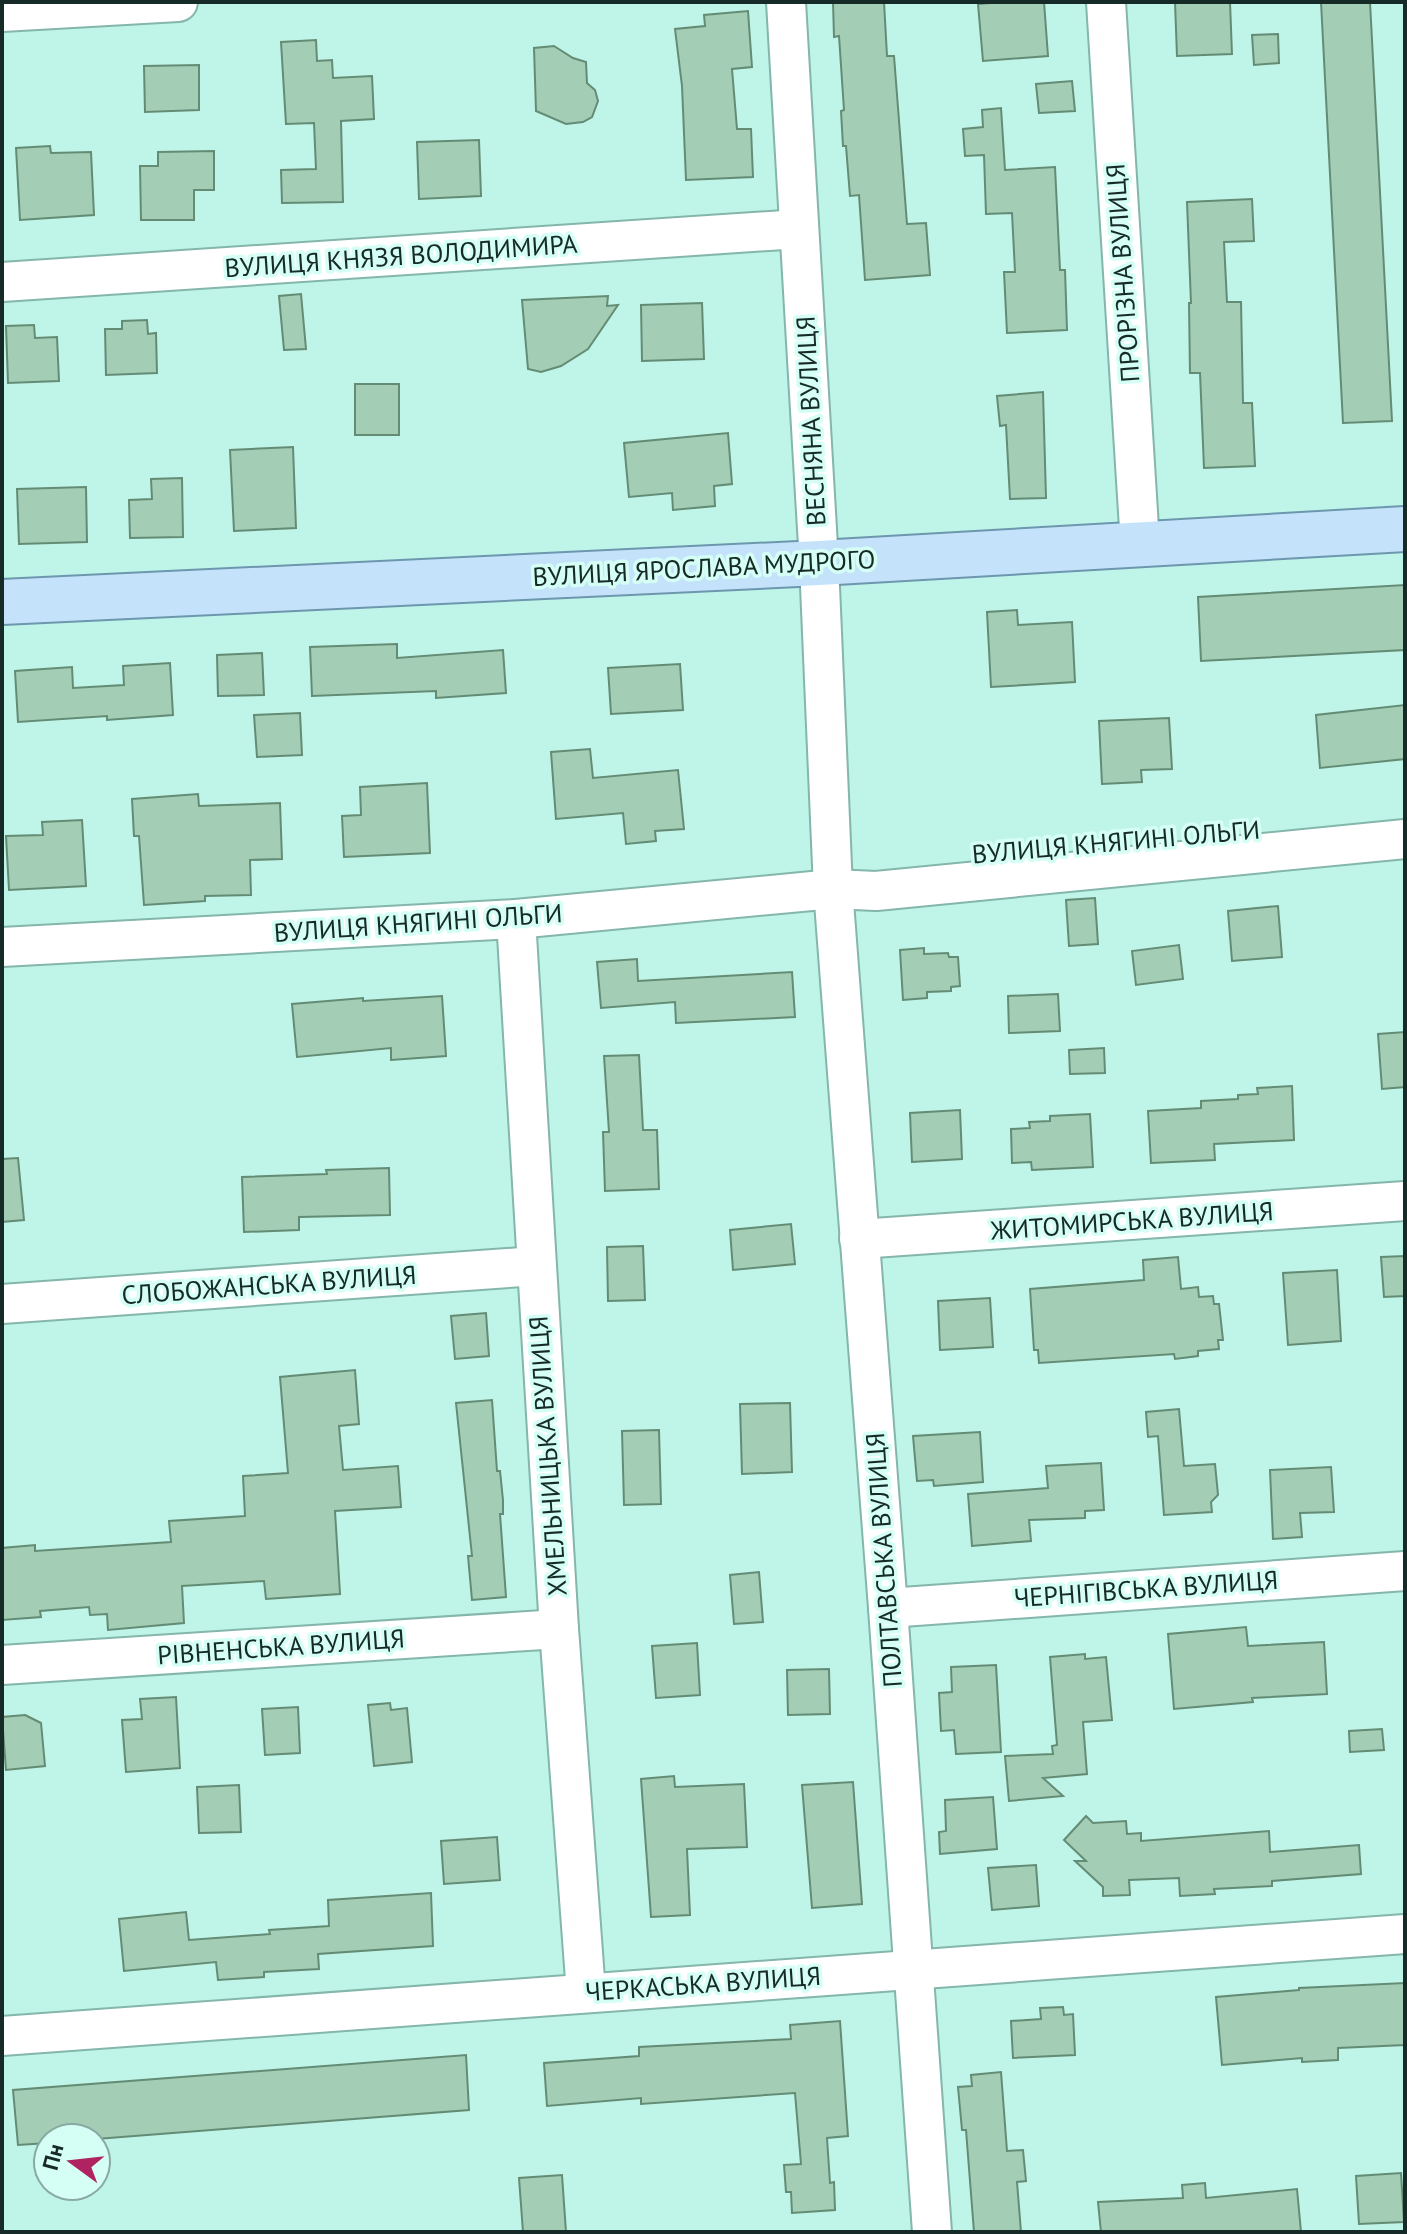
<svg xmlns="http://www.w3.org/2000/svg" width="1407" height="2234" viewBox="0 0 1407 2234" font-family="'PT Sans',sans-serif">
<rect width="100%" height="100%" fill="#bff4e8"/>
<!-- building -->
<g fill="#a3ceb5" stroke="#648c75" stroke-width="2">
<path d="M 833,2 L 884,2 L 887,56 L 894,56 L 907,224 L 926,223 L 930,275 L 865,280 L 859,195 L 850,196 L 846,146 L 843,146 L 841,111 L 844,110 L 839,36 L 834,37 Z"/>
<path d="M 1004,2 L 1044,2 L 1048,56 L 983,61 L 978,4 Z"/>
<path d="M 1175,2 L 1230,2 L 1232,54 L 1177,56 Z"/>
<path d="M 1321,2 L 1370,2 L 1392,421 L 1343,423 Z"/>
<path d="M 748,11 L 752,67 L 732,69 L 737,129 L 751,129 L 753,177 L 686,180 L 682,86 L 675,29 L 705,26 L 704,15 Z"/>
<path d="M 1278,34 L 1279,63 L 1254,65 L 1252,35 Z"/>
<path d="M 316,40 L 317,61 L 332,60 L 333,78 L 372,76 L 374,119 L 341,121 L 343,202 L 282,203 L 281,170 L 316,169 L 314,123 L 286,124 L 281,42 Z"/>
<path d="M 554,46 L 573,58 L 586,62 L 587,83 L 595,90 L 598,101 L 592,117 L 583,122 L 566,124 L 536,111 L 534,48 Z"/>
<path d="M 199,65 L 199,110 L 145,112 L 144,66 Z"/>
<path d="M 1072,81 L 1075,111 L 1039,113 L 1036,84 Z"/>
<path d="M 1001,108 L 1005,170 L 1055,167 L 1060,270 L 1065,270 L 1067,330 L 1007,333 L 1004,272 L 1015,272 L 1012,213 L 986,214 L 984,155 L 965,156 L 963,129 L 983,127 L 982,110 Z"/>
<path d="M 479,140 L 481,196 L 419,199 L 417,142 Z"/>
<path d="M 50,146 L 51,153 L 91,152 L 94,215 L 20,220 L 16,148 Z"/>
<path d="M 214,151 L 214,190 L 194,190 L 194,220 L 141,220 L 140,166 L 158,166 L 158,152 Z"/>
<path d="M 1252,199 L 1254,241 L 1224,242 L 1227,302 L 1241,302 L 1243,403 L 1252,403 L 1255,466 L 1204,468 L 1200,373 L 1190,373 L 1189,303 L 1191,303 L 1187,202 Z"/>
<path d="M 301,294 L 306,349 L 284,350 L 279,296 Z"/>
<path d="M 608,296 L 607,306 L 618,305 L 588,349 L 561,366 L 541,372 L 528,369 L 522,300 Z"/>
<path d="M 702,303 L 704,359 L 642,361 L 641,305 Z"/>
<path d="M 147,320 L 148,334 L 156,333 L 157,373 L 106,375 L 105,329 L 122,329 L 122,321 Z"/>
<path d="M 34,325 L 35,338 L 57,337 L 59,381 L 8,383 L 6,326 Z"/>
<rect x="355" y="384" width="44" height="51"/>
<path d="M 1043,392 L 1046,498 L 1010,499 L 1006,425 L 1000,426 L 997,396 Z"/>
<path d="M 728,433 L 732,484 L 714,486 L 715,506 L 673,510 L 672,493 L 629,497 L 624,443 Z"/>
<path d="M 293,447 L 296,528 L 234,531 L 230,450 Z"/>
<path d="M 182,478 L 183,537 L 130,538 L 129,500 L 152,499 L 151,479 Z"/>
<path d="M 86,487 L 87,542 L 19,544 L 17,489 Z"/>
<path d="M 1405,585 L 1405,650 L 1201,661 L 1198,597 Z"/>
<path d="M 1017,610 L 1018,625 L 1072,622 L 1075,682 L 991,687 L 987,612 Z"/>
<path d="M 397,644 L 397,658 L 503,650 L 506,693 L 436,698 L 436,691 L 312,696 L 310,647 Z"/>
<path d="M 262,653 L 264,695 L 218,696 L 217,655 Z"/>
<path d="M 170,663 L 173,715 L 107,720 L 107,716 L 18,722 L 15,671 L 72,667 L 73,688 L 124,685 L 123,666 Z"/>
<path d="M 680,664 L 683,710 L 611,714 L 608,668 Z"/>
<path d="M 1405,705 L 1405,759 L 1320,768 L 1316,715 Z"/>
<path d="M 300,713 L 302,755 L 257,757 L 254,715 Z"/>
<path d="M 1169,718 L 1172,769 L 1141,770 L 1142,782 L 1102,784 L 1099,721 Z"/>
<path d="M 590,749 L 593,778 L 678,770 L 684,829 L 655,831 L 656,841 L 626,844 L 623,813 L 556,819 L 551,752 Z"/>
<path d="M 427,783 L 430,853 L 344,857 L 342,816 L 361,815 L 360,787 Z"/>
<path d="M 198,794 L 199,806 L 280,803 L 282,859 L 250,860 L 251,895 L 205,896 L 205,901 L 144,905 L 139,836 L 134,836 L 132,799 Z"/>
<path d="M 82,820 L 86,886 L 9,890 L 6,836 L 43,835 L 42,822 Z"/>
<path d="M 1095,898 L 1098,944 L 1069,946 L 1066,900 Z"/>
<path d="M 1278,906 L 1282,957 L 1232,961 L 1228,911 Z"/>
<path d="M 1179,945 L 1183,979 L 1136,985 L 1132,951 Z"/>
<path d="M 924,948 L 924,954 L 948,953 L 949,957 L 958,957 L 960,986 L 951,987 L 951,991 L 927,992 L 927,998 L 903,1000 L 900,950 Z"/>
<path d="M 637,959 L 638,981 L 792,972 L 795,1017 L 676,1023 L 675,1002 L 601,1008 L 597,962 Z"/>
<path d="M 1058,994 L 1060,1031 L 1009,1033 L 1008,996 Z"/>
<path d="M 442,996 L 446,1056 L 391,1060 L 391,1048 L 297,1057 L 292,1004 L 363,998 L 363,1001 Z"/>
<path d="M 1405,1032 L 1405,1087 L 1382,1089 L 1378,1034 Z"/>
<path d="M 1104,1048 L 1105,1073 L 1070,1074 L 1069,1050 Z"/>
<path d="M 639,1055 L 643,1130 L 657,1130 L 659,1189 L 605,1191 L 603,1132 L 609,1132 L 604,1056 Z"/>
<path d="M 1292,1086 L 1294,1140 L 1214,1144 L 1215,1160 L 1151,1163 L 1148,1111 L 1201,1108 L 1201,1101 L 1238,1099 L 1238,1095 L 1258,1094 L 1257,1088 Z"/>
<path d="M 960,1110 L 962,1159 L 912,1162 L 910,1113 Z"/>
<path d="M 1090,1114 L 1093,1167 L 1032,1170 L 1031,1162 L 1012,1163 L 1011,1129 L 1030,1128 L 1029,1122 L 1050,1121 L 1050,1116 Z"/>
<path d="M 18,1158 L 24,1220 L 2,1222 L 2,1159 Z"/>
<path d="M 389,1168 L 390,1215 L 299,1217 L 299,1230 L 244,1232 L 242,1177 L 327,1174 L 326,1170 Z"/>
<path d="M 791,1224 L 795,1264 L 733,1270 L 730,1230 Z"/>
<path d="M 643,1246 L 645,1300 L 608,1301 L 607,1247 Z"/>
<path d="M 1405,1256 L 1405,1296 L 1384,1297 L 1381,1257 Z"/>
<path d="M 1178,1257 L 1181,1289 L 1198,1287 L 1199,1297 L 1213,1296 L 1214,1304 L 1219,1304 L 1223,1340 L 1218,1340 L 1219,1349 L 1198,1351 L 1198,1356 L 1175,1359 L 1174,1354 L 1039,1363 L 1038,1350 L 1034,1350 L 1030,1289 L 1144,1280 L 1143,1260 Z"/>
<path d="M 1337,1270 L 1341,1341 L 1288,1345 L 1283,1273 Z"/>
<path d="M 990,1298 L 993,1347 L 940,1350 L 938,1301 Z"/>
<path d="M 486,1313 L 489,1356 L 455,1359 L 451,1316 Z"/>
<path d="M 355,1370 L 359,1424 L 339,1426 L 343,1470 L 398,1466 L 401,1507 L 335,1511 L 340,1594 L 266,1599 L 264,1581 L 182,1586 L 184,1623 L 108,1630 L 107,1614 L 90,1615 L 89,1607 L 40,1611 L 41,1617 L 2,1620 L 2,1548 L 35,1545 L 35,1551 L 171,1542 L 169,1521 L 245,1516 L 243,1476 L 288,1473 L 280,1377 Z"/>
<path d="M 492,1400 L 497,1471 L 500,1471 L 503,1500 L 503,1514 L 500,1514 L 506,1597 L 472,1600 L 468,1556 L 472,1556 L 456,1403 Z"/>
<path d="M 790,1403 L 792,1472 L 742,1474 L 740,1404 Z"/>
<path d="M 1179,1409 L 1184,1466 L 1215,1464 L 1218,1495 L 1211,1502 L 1212,1512 L 1164,1515 L 1158,1436 L 1148,1437 L 1146,1412 Z"/>
<path d="M 659,1430 L 661,1504 L 624,1505 L 622,1431 Z"/>
<path d="M 980,1432 L 983,1482 L 934,1486 L 933,1480 L 917,1481 L 913,1436 Z"/>
<path d="M 1101,1463 L 1104,1510 L 1085,1511 L 1085,1518 L 1029,1520 L 1031,1541 L 972,1546 L 968,1494 L 1048,1488 L 1046,1466 Z"/>
<path d="M 1331,1467 L 1334,1512 L 1300,1513 L 1302,1537 L 1273,1539 L 1270,1470 Z"/>
<path d="M 759,1572 L 763,1622 L 734,1624 L 730,1575 Z"/>
<path d="M 1246,1627 L 1248,1646 L 1324,1642 L 1327,1694 L 1252,1698 L 1253,1702 L 1174,1709 L 1168,1634 Z"/>
<path d="M 697,1643 L 700,1695 L 656,1698 L 652,1646 Z"/>
<path d="M 1085,1654 L 1085,1659 L 1106,1657 L 1112,1720 L 1083,1722 L 1087,1774 L 1043,1778 L 1063,1796 L 1009,1801 L 1005,1756 L 1053,1754 L 1052,1746 L 1057,1745 L 1050,1657 Z"/>
<path d="M 996,1665 L 1001,1752 L 956,1754 L 954,1730 L 941,1731 L 939,1693 L 952,1692 L 951,1667 Z"/>
<path d="M 829,1669 L 830,1714 L 788,1715 L 787,1670 Z"/>
<path d="M 176,1697 L 180,1768 L 126,1772 L 122,1720 L 142,1719 L 140,1699 Z"/>
<path d="M 390,1703 L 391,1710 L 407,1708 L 412,1762 L 374,1766 L 368,1705 Z"/>
<path d="M 298,1707 L 300,1753 L 265,1755 L 262,1709 Z"/>
<path d="M 25,1715 L 41,1723 L 45,1766 L 6,1770 L 2,1717 Z"/>
<path d="M 1382,1729 L 1384,1750 L 1350,1752 L 1349,1731 Z"/>
<path d="M 674,1776 L 675,1787 L 744,1784 L 747,1847 L 687,1849 L 690,1915 L 651,1917 L 641,1779 Z"/>
<path d="M 853,1782 L 862,1904 L 812,1908 L 802,1785 Z"/>
<path d="M 239,1785 L 241,1832 L 199,1833 L 197,1787 Z"/>
<path d="M 993,1797 L 997,1849 L 940,1854 L 939,1832 L 946,1831 L 945,1800 Z"/>
<path d="M 1086,1816 L 1093,1823 L 1126,1821 L 1127,1834 L 1141,1833 L 1141,1841 L 1269,1831 L 1270,1852 L 1359,1845 L 1361,1874 L 1272,1881 L 1272,1886 L 1214,1889 L 1215,1894 L 1180,1896 L 1179,1878 L 1129,1880 L 1130,1895 L 1103,1896 L 1103,1887 L 1075,1861 L 1086,1861 L 1064,1840 Z"/>
<path d="M 497,1837 L 500,1880 L 444,1884 L 441,1841 Z"/>
<path d="M 1036,1865 L 1039,1906 L 992,1910 L 988,1868 Z"/>
<path d="M 431,1893 L 433,1946 L 318,1954 L 319,1969 L 264,1972 L 264,1977 L 218,1980 L 216,1962 L 124,1971 L 119,1919 L 186,1912 L 189,1940 L 270,1934 L 269,1930 L 329,1926 L 328,1900 Z"/>
<path d="M 1405,1983 L 1405,2045 L 1338,2048 L 1338,2060 L 1302,2062 L 1302,2058 L 1222,2065 L 1216,1997 L 1299,1990 L 1299,1988 Z"/>
<path d="M 1063,2007 L 1064,2015 L 1073,2014 L 1075,2055 L 1013,2058 L 1011,2021 L 1041,2019 L 1040,2008 Z"/>
<path d="M 840,2021 L 848,2136 L 827,2138 L 830,2183 L 834,2182 L 835,2210 L 792,2213 L 791,2192 L 786,2192 L 784,2165 L 801,2164 L 795,2093 L 641,2104 L 641,2098 L 547,2106 L 544,2063 L 639,2056 L 639,2047 L 791,2039 L 790,2025 Z"/>
<path d="M 466,2055 L 469,2110 L 96,2139 L 48,2138 L 48,2143 L 18,2145 L 13,2090 Z"/>
<path d="M 1001,2072 L 1007,2151 L 1023,2150 L 1026,2181 L 1017,2182 L 1021,2232 L 974,2232 L 966,2130 L 962,2130 L 958,2087 L 972,2086 L 971,2075 Z"/>
<path d="M 1401,2173 L 1404,2222 L 1359,2224 L 1356,2176 Z"/>
<path d="M 562,2175 L 566,2232 L 523,2232 L 519,2178 Z"/>
<path d="M 1205,2183 L 1206,2198 L 1297,2189 L 1301,2232 L 1101,2232 L 1098,2202 L 1183,2198 L 1182,2185 Z"/>
</g>
<g fill="none" stroke-linecap="round" stroke-linejoin="round">
<defs>
<g id="minor">
<path d="M 786,2 L 819,563 L 833,889 L 888,1608 L 932,2232"/>
<path d="M 1106,2 L 1140,544"/>
<path d="M 2,12 L 178,2"/>
<path d="M 2,282 L 799,229"/>
<path d="M 516,919 L 559,1629 L 586,1993"/>
<path d="M 2,947 L 516,919 L 833,889 L 876,891 L 1405,839"/>
<path d="M 859,1239 L 1405,1201"/>
<path d="M 2,1304 L 536,1266"/>
<path d="M 888,1608 L 1405,1571"/>
<path d="M 2,1665 L 559,1629"/>
<path d="M 2,2036 L 1405,1934"/>
</g>
<path id="major" d="M 2,602 L 819,563 L 1405,529"/>
</defs>
<!-- minor casing -->
<use href="#minor" stroke="#84b6ab" stroke-width="42"/>
<!-- major casing -->
<use href="#major" stroke="#6d97ae" stroke-width="48"/>
<!-- minor -->
<use href="#minor" stroke="#fff" stroke-width="38"/>
<!-- major -->
<use href="#major" stroke="#c4e3fa" stroke-width="44"/>
</g>
<g text-anchor="middle" stroke-width="7" stroke-linejoin="round" paint-order="stroke">
<!-- street labels -->
<g font-size="26" fill="#162b27" stroke="#d5fff5">
<text transform="translate(401 256) rotate(-4)" y="9">ВУЛИЦЯ КНЯЗЯ ВОЛОДИМИРА</text>
<text transform="translate(1123 273) rotate(-94)" y="9">ПРОРІЗНА ВУЛИЦЯ</text>
<text transform="translate(811 421) rotate(-93)" y="9">ВЕСНЯНА ВУЛИЦЯ</text>
<text transform="translate(704 568) rotate(-3)" y="9">ВУЛИЦЯ ЯРОСЛАВА МУДРОГО</text>
<text transform="translate(1116 842) rotate(-5)" y="9">ВУЛИЦЯ КНЯГИНІ ОЛЬГИ</text>
<text transform="translate(418 923) rotate(-4)" y="9">ВУЛИЦЯ КНЯГИНІ ОЛЬГИ</text>
<text transform="translate(1132 1221) rotate(-4)" y="9">ЖИТОМИРСЬКА ВУЛИЦЯ</text>
<text transform="translate(269 1285) rotate(-4)" y="9">СЛОБОЖАНСЬКА ВУЛИЦЯ</text>
<text transform="translate(548 1456) rotate(-94)" y="9">ХМЕЛЬНИЦЬКА ВУЛИЦЯ</text>
<text transform="translate(884 1560) rotate(-94)" y="9">ПОЛТАВСЬКА ВУЛИЦЯ</text>
<text transform="translate(1146 1589) rotate(-4)" y="9">ЧЕРНІГІВСЬКА ВУЛИЦЯ</text>
<text transform="translate(281 1647) rotate(-4)" y="9">РІВНЕНСЬКА ВУЛИЦЯ</text>
<text transform="translate(703 1984) rotate(-4)" y="9">ЧЕРКАСЬКА ВУЛИЦЯ</text>
</g>
</g>
<!-- border -->
<rect width="1407" height="2234" fill="none" stroke="#162b27" stroke-width="8"/>
<!-- north arrow -->
<g transform="translate(72 2162) rotate(285)"><circle r="38" fill="#d5fff5" stroke="#89aaa3" stroke-width="2"/>
<path d="M0-6L14 30L0 20L-14 30Z" fill="#ae2360"/>
<text y="-12" font-size="22" font-weight="bold" text-anchor="middle" fill="#162b27">Пн</text>
</g>
</svg>
